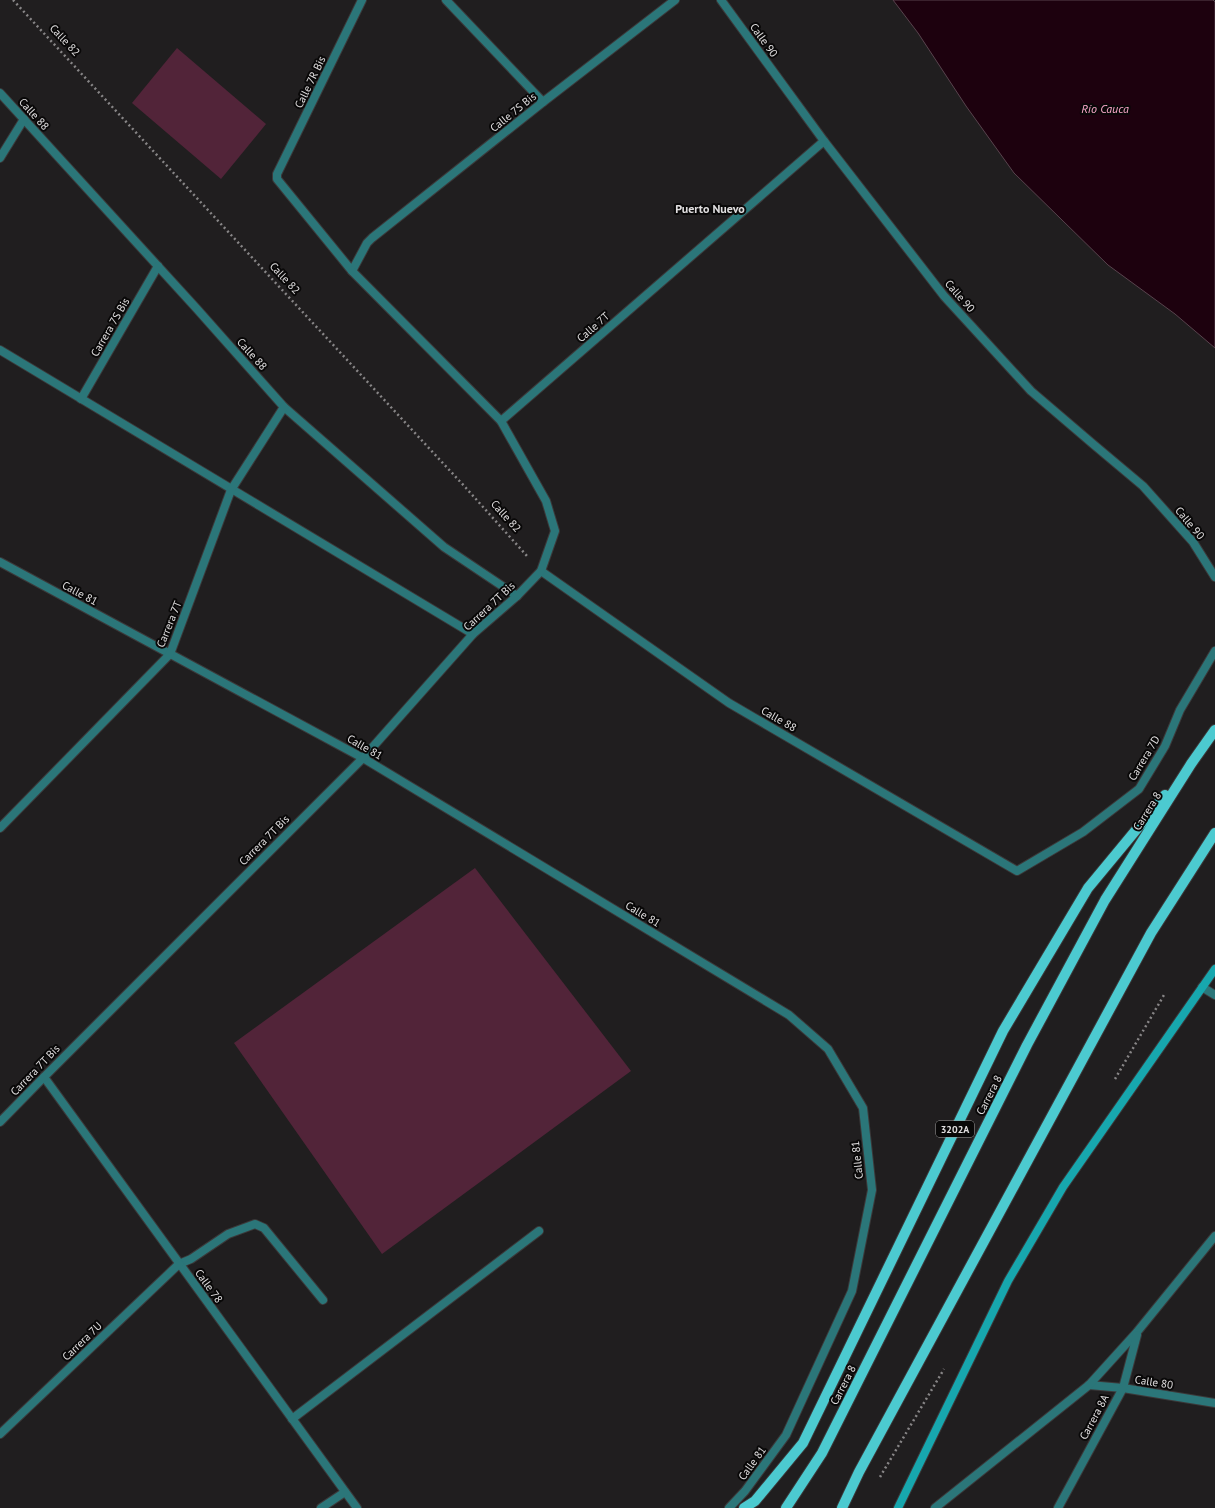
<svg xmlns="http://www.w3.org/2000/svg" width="1215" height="1508" viewBox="0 0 1215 1508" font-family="'PT Sans',sans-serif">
<rect width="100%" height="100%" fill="#201e1f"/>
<!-- green -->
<g fill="#522439">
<path d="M 177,48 L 266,124 L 221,179 L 132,103 Z"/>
<path d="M 475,868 L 631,1071 L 382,1254 L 234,1043 Z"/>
</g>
<!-- water -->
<path fill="#1d010e" stroke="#58434d" d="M 893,0 L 1213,0 L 1215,2 L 1215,348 L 1175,314 L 1108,265 L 1014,173 L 966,106 L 918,33 Z"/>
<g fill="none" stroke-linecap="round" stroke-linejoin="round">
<defs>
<path id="lane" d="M 179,1264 L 191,1259 L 228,1234 L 255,1224 L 264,1228 L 323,1300"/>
<g id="street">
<path d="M 362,0 L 277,174 L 277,179 L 352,271 L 367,243 L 372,238 L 543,102 L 675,0"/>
<path d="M 446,0 L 543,102"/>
<path d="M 721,0 L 824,141 L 944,296 L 1031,391 L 1093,444 L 1143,486 L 1193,542 L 1215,577"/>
<path d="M 0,93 L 197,309 L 284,407 L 444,547 L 517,596"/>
<path d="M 0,158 L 24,119"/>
<path d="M 352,271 L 501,421"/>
<path d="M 0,350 L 473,634"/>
<path d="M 81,399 L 158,266"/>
<path d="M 0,562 L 363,758 L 789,1015 L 828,1049 L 863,1108 L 872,1190 L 852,1291 L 786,1435 L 745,1491 L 729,1508"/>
<path d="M 541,571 L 729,703 L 1017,871 L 1083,832 L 1139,789 L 1165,746 L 1180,710 L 1215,651"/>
<path d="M 0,828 L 170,654 L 231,490 L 284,407"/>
<path d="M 1202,987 L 1215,995"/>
<path d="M 44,1077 L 357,1508"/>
<path d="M 0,1122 L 44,1077 L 363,758 L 473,634 L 517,596 L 541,571 L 555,531 L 546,501 L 501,421 L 824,141"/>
<path d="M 1089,1385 L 1123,1388 L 1215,1403"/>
<path d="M 292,1419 L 539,1231"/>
<path d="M 0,1434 L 179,1264"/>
<path d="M 321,1508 L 345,1492"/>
<path d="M 935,1508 L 1089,1385 L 1137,1332 L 1215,1236"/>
<path d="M 1058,1508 L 1123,1388 L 1137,1335"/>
</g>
<path id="secondary" d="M 898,1508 L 1008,1281 L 1063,1187 L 1215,969"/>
<g id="primary">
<path d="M 744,1508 L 755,1501 L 803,1443 L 1003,1031 L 1088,888 L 1165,795"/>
<path d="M 786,1508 L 822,1453 L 1027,1045 L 1105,900 L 1191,764 L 1215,730"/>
<path d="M 842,1508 L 859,1472 L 1151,933 L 1215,833"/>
</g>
</defs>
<!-- lane casing -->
<use href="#lane" stroke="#3b393a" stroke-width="10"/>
<!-- street casing -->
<use href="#street" stroke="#3b393a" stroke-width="10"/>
<!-- secondary casing -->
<use href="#secondary" stroke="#3b393a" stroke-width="10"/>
<!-- primary casing -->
<use href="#primary" stroke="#3b393a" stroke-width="12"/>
<!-- path -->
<g stroke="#888687" stroke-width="2.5" stroke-dasharray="2 3" stroke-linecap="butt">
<path d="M 13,0 L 466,488 L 527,556"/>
<path d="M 1115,1079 L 1164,995"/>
<path d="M 880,1477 L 944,1369"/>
</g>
<!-- lane -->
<use href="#lane" stroke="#2b7679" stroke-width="8"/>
<!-- street -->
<use href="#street" stroke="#2b7679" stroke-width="8"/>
<!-- secondary -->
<use href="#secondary" stroke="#17a7ae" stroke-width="8"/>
<!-- primary -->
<use href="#primary" stroke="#4ccad0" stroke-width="10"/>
</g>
<g text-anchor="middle" stroke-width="4" stroke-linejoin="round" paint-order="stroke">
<!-- shield labels -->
<rect fill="#090808" stroke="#a09e9e" stroke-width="1" x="936" y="1121" width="38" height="16" rx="3"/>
<g font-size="10" font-weight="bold" fill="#e0dedf">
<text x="955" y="1133">3202A</text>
</g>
<!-- street labels -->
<g font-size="11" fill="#e0dedf" stroke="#090808">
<text transform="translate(65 40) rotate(47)" y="4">Calle 82</text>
<text transform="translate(764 40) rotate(54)" y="4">Calle 90</text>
<text transform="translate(310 82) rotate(-64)" y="4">Calle 7R Bis</text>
<text transform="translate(513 112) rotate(-39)" y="4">Calle 7S Bis</text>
<text transform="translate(34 114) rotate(48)" y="4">Calle 88</text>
<text transform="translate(285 278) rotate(47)" y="4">Calle 82</text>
<text transform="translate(960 296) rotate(49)" y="4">Calle 90</text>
<text transform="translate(110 327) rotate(-60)" y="4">Carrera 7S Bis</text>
<text transform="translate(593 327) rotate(-41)" y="4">Calle 7T</text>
<text transform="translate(252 354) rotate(48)" y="4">Calle 88</text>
<text transform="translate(506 516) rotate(48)" y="4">Calle 82</text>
<text transform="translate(1190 523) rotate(50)" y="4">Calle 90</text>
<text transform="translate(80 593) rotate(28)" y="4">Calle 81</text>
<text transform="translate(489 606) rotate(-43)" y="4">Carrera 7T Bis</text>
<text transform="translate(169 624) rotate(-68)" y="4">Carrera 7T</text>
<text transform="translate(779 719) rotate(30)" y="4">Calle 88</text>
<text transform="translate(365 747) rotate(30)" y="4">Calle 81</text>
<text transform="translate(1144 758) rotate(-59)" y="4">Carrera 7D</text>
<text transform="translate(1147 811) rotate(-58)" y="4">Carrera 8</text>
<text transform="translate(264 840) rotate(-45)" y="4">Carrera 7T Bis</text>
<text transform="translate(643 914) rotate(31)" y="4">Calle 81</text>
<text transform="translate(35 1070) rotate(-46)" y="4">Carrera 7T Bis</text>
<text transform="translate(989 1095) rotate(-63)" y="4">Carrera 8</text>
<text transform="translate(857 1160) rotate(-96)" y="4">Calle 81</text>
<text transform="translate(209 1286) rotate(54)" y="4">Calle 78</text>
<text transform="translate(82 1341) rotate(-44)" y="4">Carrera 7U</text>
<text transform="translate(1154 1382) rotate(9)" y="4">Calle 80</text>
<text transform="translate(843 1385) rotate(-63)" y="4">Carrera 8</text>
<text transform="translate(1094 1417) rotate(-62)" y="4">Carrera 8A</text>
<text transform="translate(752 1463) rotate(-54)" y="4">Calle 81</text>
</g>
<!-- water labels -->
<g font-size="12" font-style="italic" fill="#faa8ca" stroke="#090808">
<text x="1105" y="113">Río Cauca</text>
</g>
<!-- neighbourhood labels -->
<g font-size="12" font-weight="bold" fill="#e0dedf" stroke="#090808">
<text x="710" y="213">Puerto Nuevo</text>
</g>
</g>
</svg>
